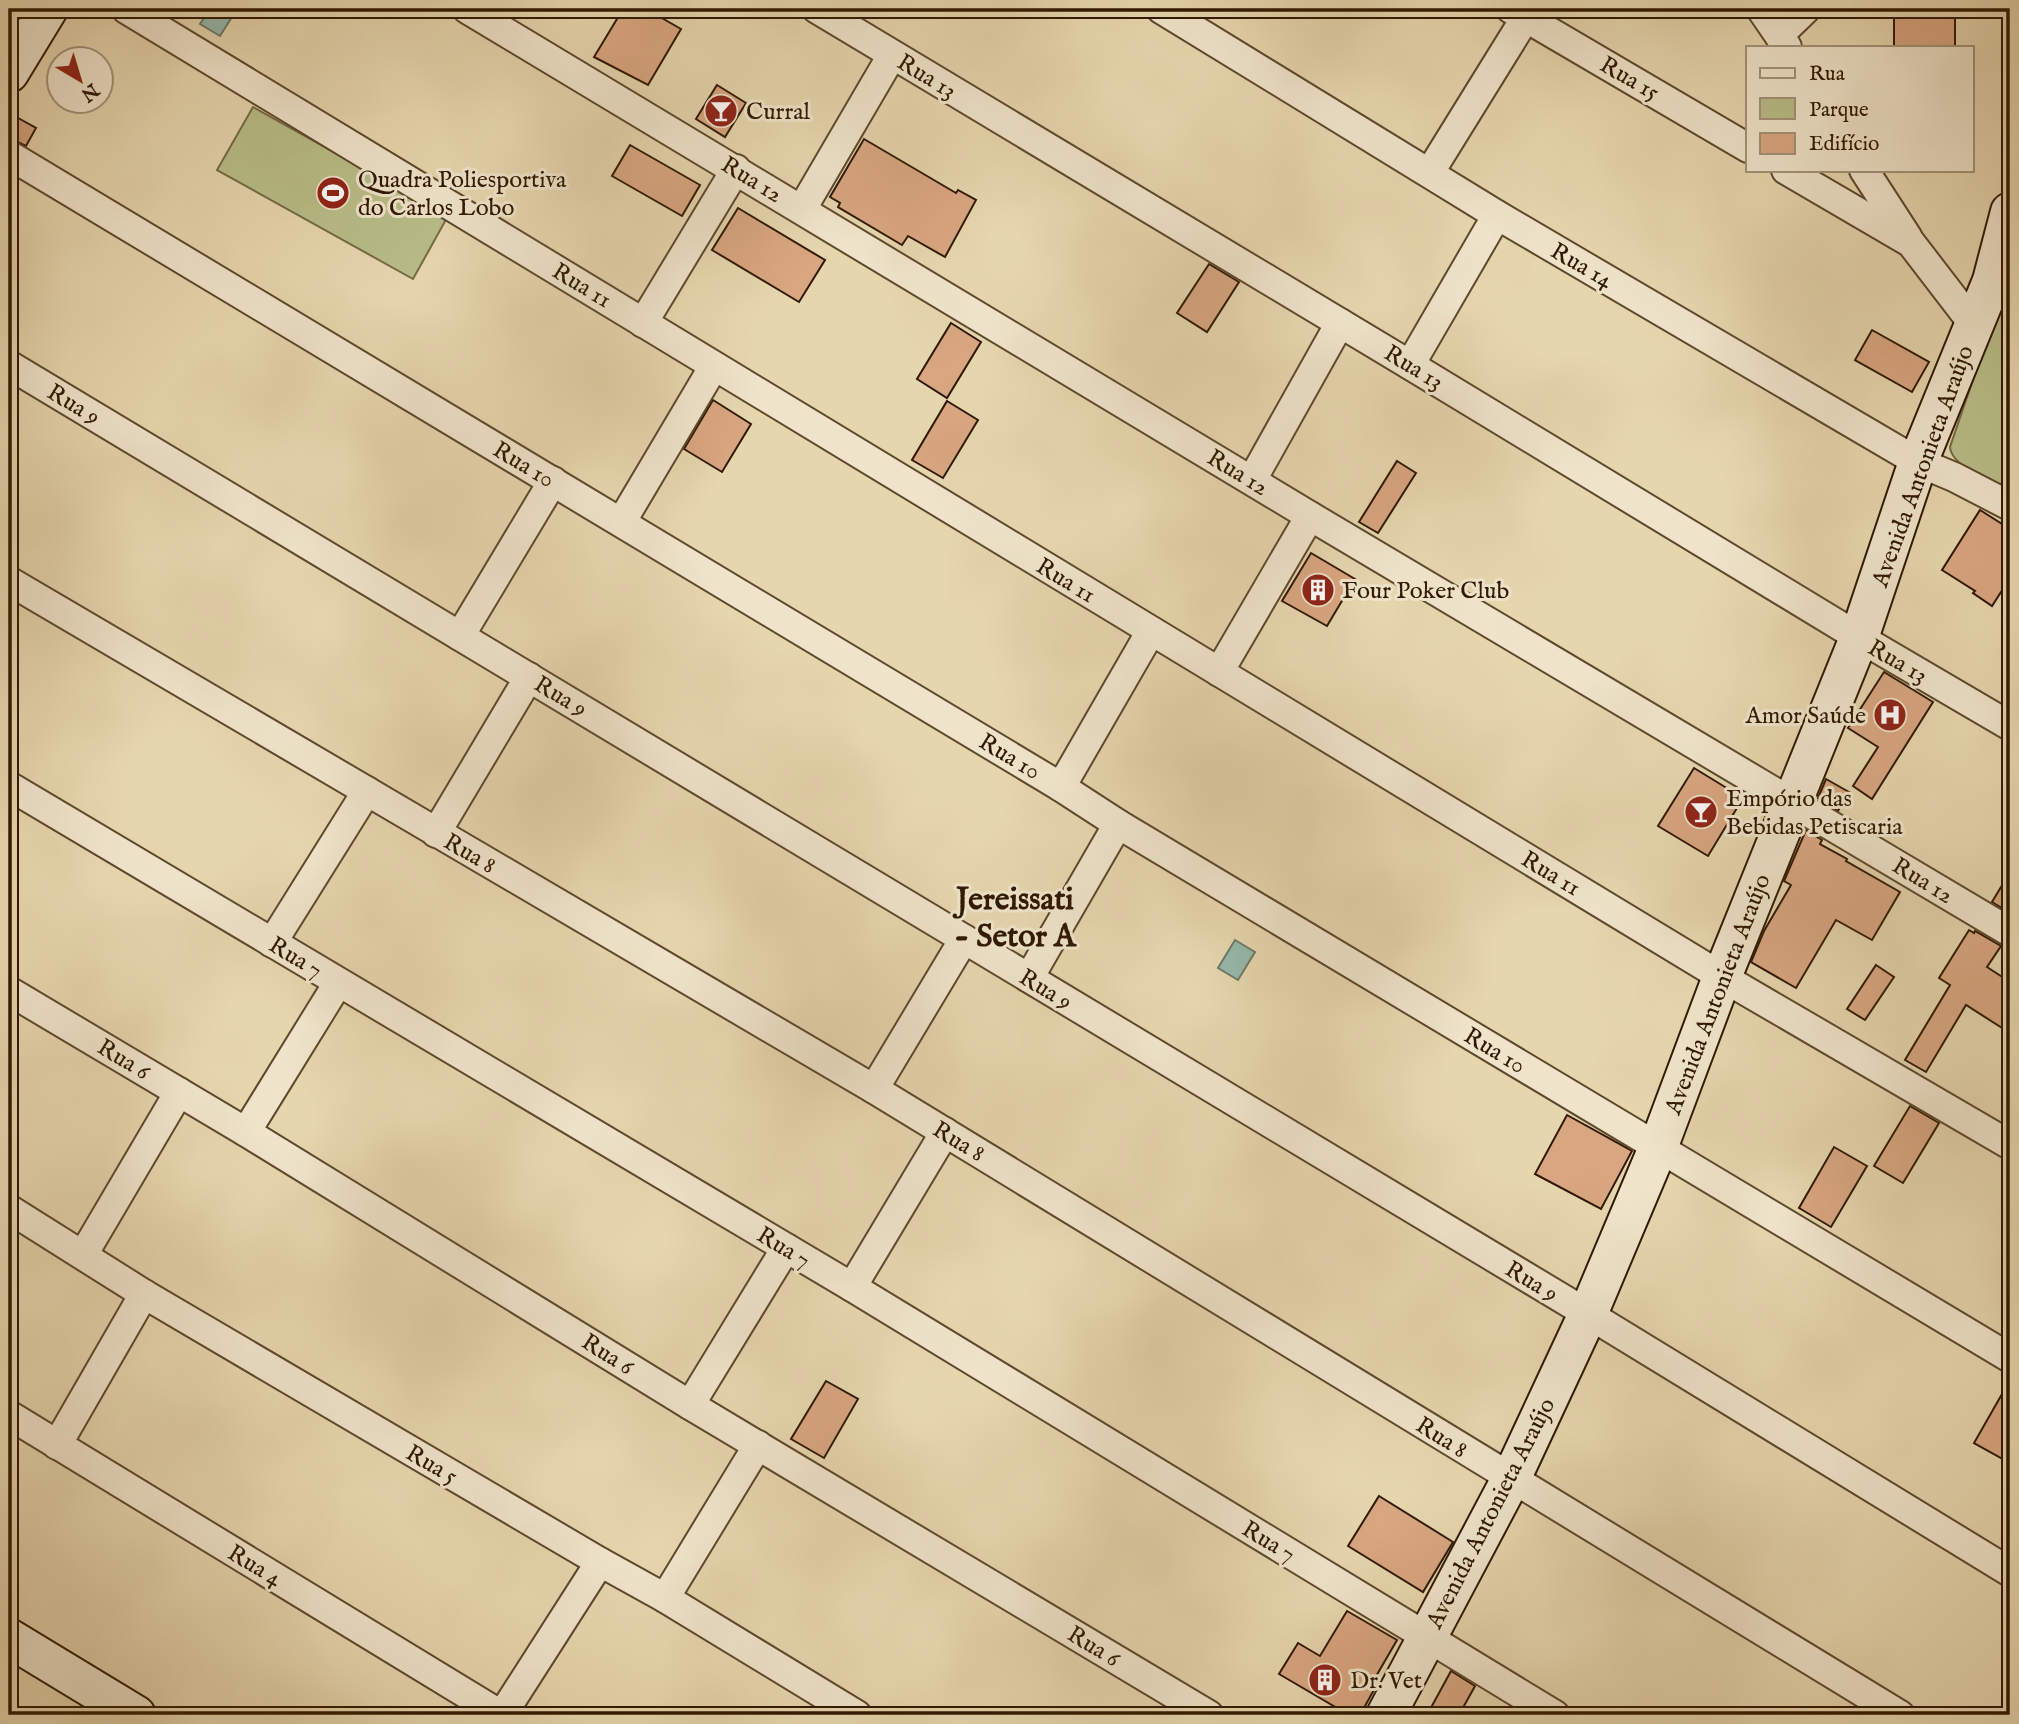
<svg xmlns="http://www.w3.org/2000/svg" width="2019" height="1724" viewBox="0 0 2019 1724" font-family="'IM FELL English',serif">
<rect width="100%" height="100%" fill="#e6d6ae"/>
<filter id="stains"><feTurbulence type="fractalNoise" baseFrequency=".00286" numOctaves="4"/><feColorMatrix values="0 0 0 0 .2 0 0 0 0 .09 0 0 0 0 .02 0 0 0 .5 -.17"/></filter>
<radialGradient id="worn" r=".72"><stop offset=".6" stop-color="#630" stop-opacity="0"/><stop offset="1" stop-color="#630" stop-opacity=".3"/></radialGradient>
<!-- green -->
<g fill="#b8bd88" stroke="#746b44" stroke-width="2">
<path d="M 253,107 L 448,216 L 413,279 L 217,170 Z"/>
<path d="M 2010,282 L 2010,494 C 1994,484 1951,466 1950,447 L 2003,292 Z"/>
</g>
<!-- water -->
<g fill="#96b9ac" stroke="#6d7967" stroke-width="2">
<path d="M 210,9 L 237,9 L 220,36 L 200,24 Z"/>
<path d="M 1235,940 L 1255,952 L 1238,980 L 1218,968 Z"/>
</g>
<!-- building -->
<g fill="#d8a681" stroke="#301900" stroke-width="2">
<path d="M 623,9 L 646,9 L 681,29 L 648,85 L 594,57 Z"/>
<rect x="1894" y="9" width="61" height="38"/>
<path d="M 717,85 L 746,103 L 725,137 L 696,119 Z"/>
<path d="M 9,113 L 36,128 L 26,146 L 9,138 Z"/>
<path d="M 864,139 L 956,193 L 958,190 L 976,200 L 945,257 L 908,236 L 902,245 L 838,207 L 840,203 L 830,197 Z"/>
<path d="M 630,145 L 700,185 L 682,216 L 612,176 Z"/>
<path d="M 738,208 L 825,260 L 799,302 L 712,250 Z"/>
<path d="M 1209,264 L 1239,282 L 1207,332 L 1177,313 Z"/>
<path d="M 951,323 L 981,342 L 947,398 L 917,379 Z"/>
<path d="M 1872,330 L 1929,362 L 1912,392 L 1855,360 Z"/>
<path d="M 713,400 L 751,424 L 722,472 L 684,449 Z"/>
<path d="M 947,401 L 978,420 L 943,478 L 912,460 Z"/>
<path d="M 1397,461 L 1416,473 L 1378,533 L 1359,522 Z"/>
<path d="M 1980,510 L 2010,529 L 2010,578 L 1992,606 L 1973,593 L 1975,591 L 1942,570 Z"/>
<path d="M 1311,553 L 1355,579 L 1327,626 L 1282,601 Z"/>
<path d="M 1884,672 L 1933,702 L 1872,799 L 1853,786 L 1878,747 L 1848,728 Z"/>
<path d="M 1694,768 L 1743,798 L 1708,856 L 1658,826 Z"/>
<path d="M 1826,779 L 1849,792 L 1838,811 L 1818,798 Z"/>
<path d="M 1806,830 L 1822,840 L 1820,844 L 1847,859 L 1846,861 L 1900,892 L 1872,940 L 1836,920 L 1796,988 L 1751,962 L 1764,931 L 1791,885 L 1784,881 Z"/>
<path d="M 2010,872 L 2010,913 L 1992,902 Z"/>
<path d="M 1969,930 L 1974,933 L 1975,931 L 2001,946 L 1987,967 L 2010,982 L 2010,1033 L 1966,1005 L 1926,1072 L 1905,1060 L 1950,985 L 1939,978 Z"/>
<path d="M 1876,965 L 1894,977 L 1865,1020 L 1847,1009 Z"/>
<path d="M 1910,1106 L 1939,1123 L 1903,1183 L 1874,1166 Z"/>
<path d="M 1567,1115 L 1632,1151 L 1601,1209 L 1535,1174 Z"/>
<path d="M 1834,1147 L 1867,1166 L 1831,1227 L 1799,1208 Z"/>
<path d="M 2010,1380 L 2010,1463 L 1974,1443 Z"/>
<path d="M 826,1381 L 858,1399 L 824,1458 L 791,1439 Z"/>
<path d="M 1379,1496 L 1453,1542 L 1423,1592 L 1348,1546 Z"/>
<path d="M 1347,1611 L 1397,1640 L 1371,1685 L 1375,1688 L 1360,1715 L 1349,1715 L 1279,1674 L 1298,1643 L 1320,1656 Z"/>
<path d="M 1451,1671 L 1475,1686 L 1459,1715 L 1427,1715 Z"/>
</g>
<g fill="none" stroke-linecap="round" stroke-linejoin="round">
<defs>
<g id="street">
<path d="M 126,9 L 1734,984 L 2010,1145"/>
<path d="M 467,9 L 1310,516 L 2010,932"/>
<path d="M 817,9 L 1410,365 L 1870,644 L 2010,726"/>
<path d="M 1161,9 L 1497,215 L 1918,462 L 1954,477 L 2010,506"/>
<path d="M 1511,9 L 1748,148"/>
<path d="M 1761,9 L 1787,47"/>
<path d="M 1779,35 L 1806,9"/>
<path d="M 9,155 L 1061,787 L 1118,824 L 2010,1358"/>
<path d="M 1786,170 L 1911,243 L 1974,325"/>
<path d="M 1864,170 L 1908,238"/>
<path d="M 1430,172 L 1526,17"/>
<path d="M 802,209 L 892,55"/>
<path d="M 643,323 L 736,169"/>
<path d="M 9,365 L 1588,1314 L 2010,1572"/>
<path d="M 1410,365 L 1497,215"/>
<path d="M 1252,480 L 1340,323"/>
<path d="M 622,521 L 714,366"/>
<path d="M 9,581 L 874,1089 L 1900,1715"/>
<path d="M 460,636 L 553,481"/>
<path d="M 1219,672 L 1310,516"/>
<path d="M 9,786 L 852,1287 L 1555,1715"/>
<path d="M 1061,787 L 1151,631"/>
<path d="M 436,833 L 529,677"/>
<path d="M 272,943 L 367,791"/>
<path d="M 1029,978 L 1118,824"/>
<path d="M 9,991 L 246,1132 L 690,1405 L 1209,1715"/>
<path d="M 874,1089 L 964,939"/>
<path d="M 246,1132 L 338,983"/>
<path d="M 9,1209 L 144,1294 L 600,1562 L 665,1598 L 857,1715"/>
<path d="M 83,1255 L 179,1092"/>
<path d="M 852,1287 L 945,1132"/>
<path d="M 690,1405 L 786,1248"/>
<path d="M 9,1415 L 501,1715"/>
<path d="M 57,1445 L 144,1294"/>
<path d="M 665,1598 L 758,1445"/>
<path d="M 502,1715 L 600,1562"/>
</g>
<g id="secondary">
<path d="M 9,73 L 48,9"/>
<path d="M 9,1638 L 136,1715"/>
<path d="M 1386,1715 L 1511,1479 L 1588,1314 L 1658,1148 L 1722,977 L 1859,638 L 1918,462 L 1992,281 L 2010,212"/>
</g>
</defs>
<!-- street casing -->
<use href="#street" stroke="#5e482c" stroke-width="32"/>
<!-- secondary casing -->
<use href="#secondary" stroke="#301900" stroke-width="42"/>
<!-- street -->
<use href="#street" stroke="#efe4ca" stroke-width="28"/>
<!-- secondary -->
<use href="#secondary" stroke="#efe4ca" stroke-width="38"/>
</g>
<!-- icons -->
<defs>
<symbol id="bar-disc" viewBox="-11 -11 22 22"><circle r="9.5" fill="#8f2418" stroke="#efe4ca"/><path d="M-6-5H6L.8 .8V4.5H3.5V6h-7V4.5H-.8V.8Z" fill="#fff"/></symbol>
<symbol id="stadium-disc" viewBox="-11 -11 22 22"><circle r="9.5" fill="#8f2418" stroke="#efe4ca"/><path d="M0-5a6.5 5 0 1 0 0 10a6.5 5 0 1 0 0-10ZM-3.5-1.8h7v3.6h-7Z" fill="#fff"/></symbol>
<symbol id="building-disc" viewBox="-11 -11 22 22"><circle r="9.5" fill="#8f2418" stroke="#efe4ca"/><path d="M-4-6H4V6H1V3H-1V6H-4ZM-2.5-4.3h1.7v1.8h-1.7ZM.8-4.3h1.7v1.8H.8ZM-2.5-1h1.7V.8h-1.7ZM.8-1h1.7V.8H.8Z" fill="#fff"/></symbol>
<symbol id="hospital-disc" viewBox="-11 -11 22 22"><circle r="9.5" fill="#8f2418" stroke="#efe4ca"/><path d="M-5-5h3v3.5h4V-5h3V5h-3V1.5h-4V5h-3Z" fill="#fff"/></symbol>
</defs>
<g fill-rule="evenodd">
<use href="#bar-disc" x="702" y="92" width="38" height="38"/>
<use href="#stadium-disc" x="314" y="174" width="38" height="38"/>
<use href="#building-disc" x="1299" y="571" width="38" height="38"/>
<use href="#hospital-disc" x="1871" y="696" width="38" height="38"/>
<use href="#bar-disc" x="1682" y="793" width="38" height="38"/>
<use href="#building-disc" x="1306" y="1661" width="38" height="38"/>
</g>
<g text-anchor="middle" stroke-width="6" stroke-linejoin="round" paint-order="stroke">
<!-- street labels -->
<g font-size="24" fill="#301900" stroke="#efe4ca">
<text transform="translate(927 76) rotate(31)" y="8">Rua 13</text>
<text transform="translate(1630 78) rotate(30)" y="8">Rua 15</text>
<text transform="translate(752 179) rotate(31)" y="8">Rua 12</text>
<text transform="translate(1582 265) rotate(30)" y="8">Rua 14</text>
<text transform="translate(582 285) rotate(31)" y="8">Rua 11</text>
<text transform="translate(1414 367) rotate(31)" y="8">Rua 13</text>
<text transform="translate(74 404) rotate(31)" y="8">Rua 9</text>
<text transform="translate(524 464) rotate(31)" y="8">Rua 10</text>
<text transform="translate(1922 466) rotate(-70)" y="8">Avenida Antonieta Araújo</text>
<text transform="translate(1238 472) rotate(31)" y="8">Rua 12</text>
<text transform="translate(1066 580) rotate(31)" y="8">Rua 11</text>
<text transform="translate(1898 661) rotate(30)" y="8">Rua 13</text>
<text transform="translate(561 696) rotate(31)" y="8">Rua 9</text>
<text transform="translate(1010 756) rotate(31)" y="8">Rua 10</text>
<text transform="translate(470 853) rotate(30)" y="8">Rua 8</text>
<text transform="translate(1551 873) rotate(31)" y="8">Rua 11</text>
<text transform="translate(1923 880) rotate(31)" y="8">Rua 12</text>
<text transform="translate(296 957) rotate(31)" y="8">Rua 7</text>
<text transform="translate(1046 989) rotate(31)" y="8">Rua 9</text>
<text transform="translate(1717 994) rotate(-69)" y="8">Avenida Antonieta Araújo</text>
<text transform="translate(1495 1050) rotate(31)" y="8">Rua 10</text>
<text transform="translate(124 1059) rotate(31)" y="8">Rua 6</text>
<text transform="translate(959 1141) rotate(31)" y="8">Rua 8</text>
<text transform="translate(784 1247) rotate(31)" y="8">Rua 7</text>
<text transform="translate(1532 1281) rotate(31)" y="8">Rua 9</text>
<text transform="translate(608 1354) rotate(32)" y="8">Rua 6</text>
<text transform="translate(1442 1437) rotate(32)" y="8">Rua 8</text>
<text transform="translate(432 1464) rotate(30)" y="8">Rua 5</text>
<text transform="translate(1490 1513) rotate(-63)" y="8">Avenida Antonieta Araújo</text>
<text transform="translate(1269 1541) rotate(31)" y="8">Rua 7</text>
<text transform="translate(255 1565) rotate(31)" y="8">Rua 4</text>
<text transform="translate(1094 1646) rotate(31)" y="8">Rua 6</text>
</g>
<!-- poi labels -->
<g font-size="24" fill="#301900" stroke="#efe4ca" text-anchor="start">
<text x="746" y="119">Curral</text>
<text x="358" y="187">Quadra Poliesportiva<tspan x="358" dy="28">do Carlos Lobo</tspan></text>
<text x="1342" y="598">Four Poker Club</text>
<text x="1866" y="723" text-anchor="end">Amor Saúde</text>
<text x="1726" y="806">Empório das<tspan x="1726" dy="28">Bebidas Petiscaria</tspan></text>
<text x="1350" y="1688">Dr. Vet</text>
</g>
<!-- district labels -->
<g font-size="32" font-weight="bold" fill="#301900" stroke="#efe4ca">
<text x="1015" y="909">Jereissati<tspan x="1015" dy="37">- Setor A</tspan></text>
</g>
</g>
<!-- margin -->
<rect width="2019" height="1724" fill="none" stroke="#e6d6ae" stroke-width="35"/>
<rect x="10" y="10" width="1998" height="1703" fill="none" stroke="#301900" stroke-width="3.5"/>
<rect x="18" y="18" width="1984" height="1689" fill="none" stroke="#301900" stroke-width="2"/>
<!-- legend -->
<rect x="1746" y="46" width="228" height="126" fill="#efe4ca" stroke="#a39379" stroke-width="2"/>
<rect x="1760" y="68" width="35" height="10" fill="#efe4ca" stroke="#a39379" stroke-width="2"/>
<text x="1809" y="80" font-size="21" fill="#301900">Rua</text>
<rect x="1760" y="98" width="35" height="21" fill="#b8bd88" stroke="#a39379" stroke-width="2"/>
<text x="1809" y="116" font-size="21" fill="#301900">Parque</text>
<rect x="1760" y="133" width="35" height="21" fill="#d8a681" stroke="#a39379" stroke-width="2"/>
<text x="1809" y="150" font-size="21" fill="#301900">Edifício</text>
<!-- north arrow -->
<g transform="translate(80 80) rotate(142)"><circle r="33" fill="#efe4ca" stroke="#a39379" stroke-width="2"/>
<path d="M0-5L12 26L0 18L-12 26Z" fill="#8f2418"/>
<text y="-10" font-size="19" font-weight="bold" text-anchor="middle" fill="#301900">N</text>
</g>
<rect width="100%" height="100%" filter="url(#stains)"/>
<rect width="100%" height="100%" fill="url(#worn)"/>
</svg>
